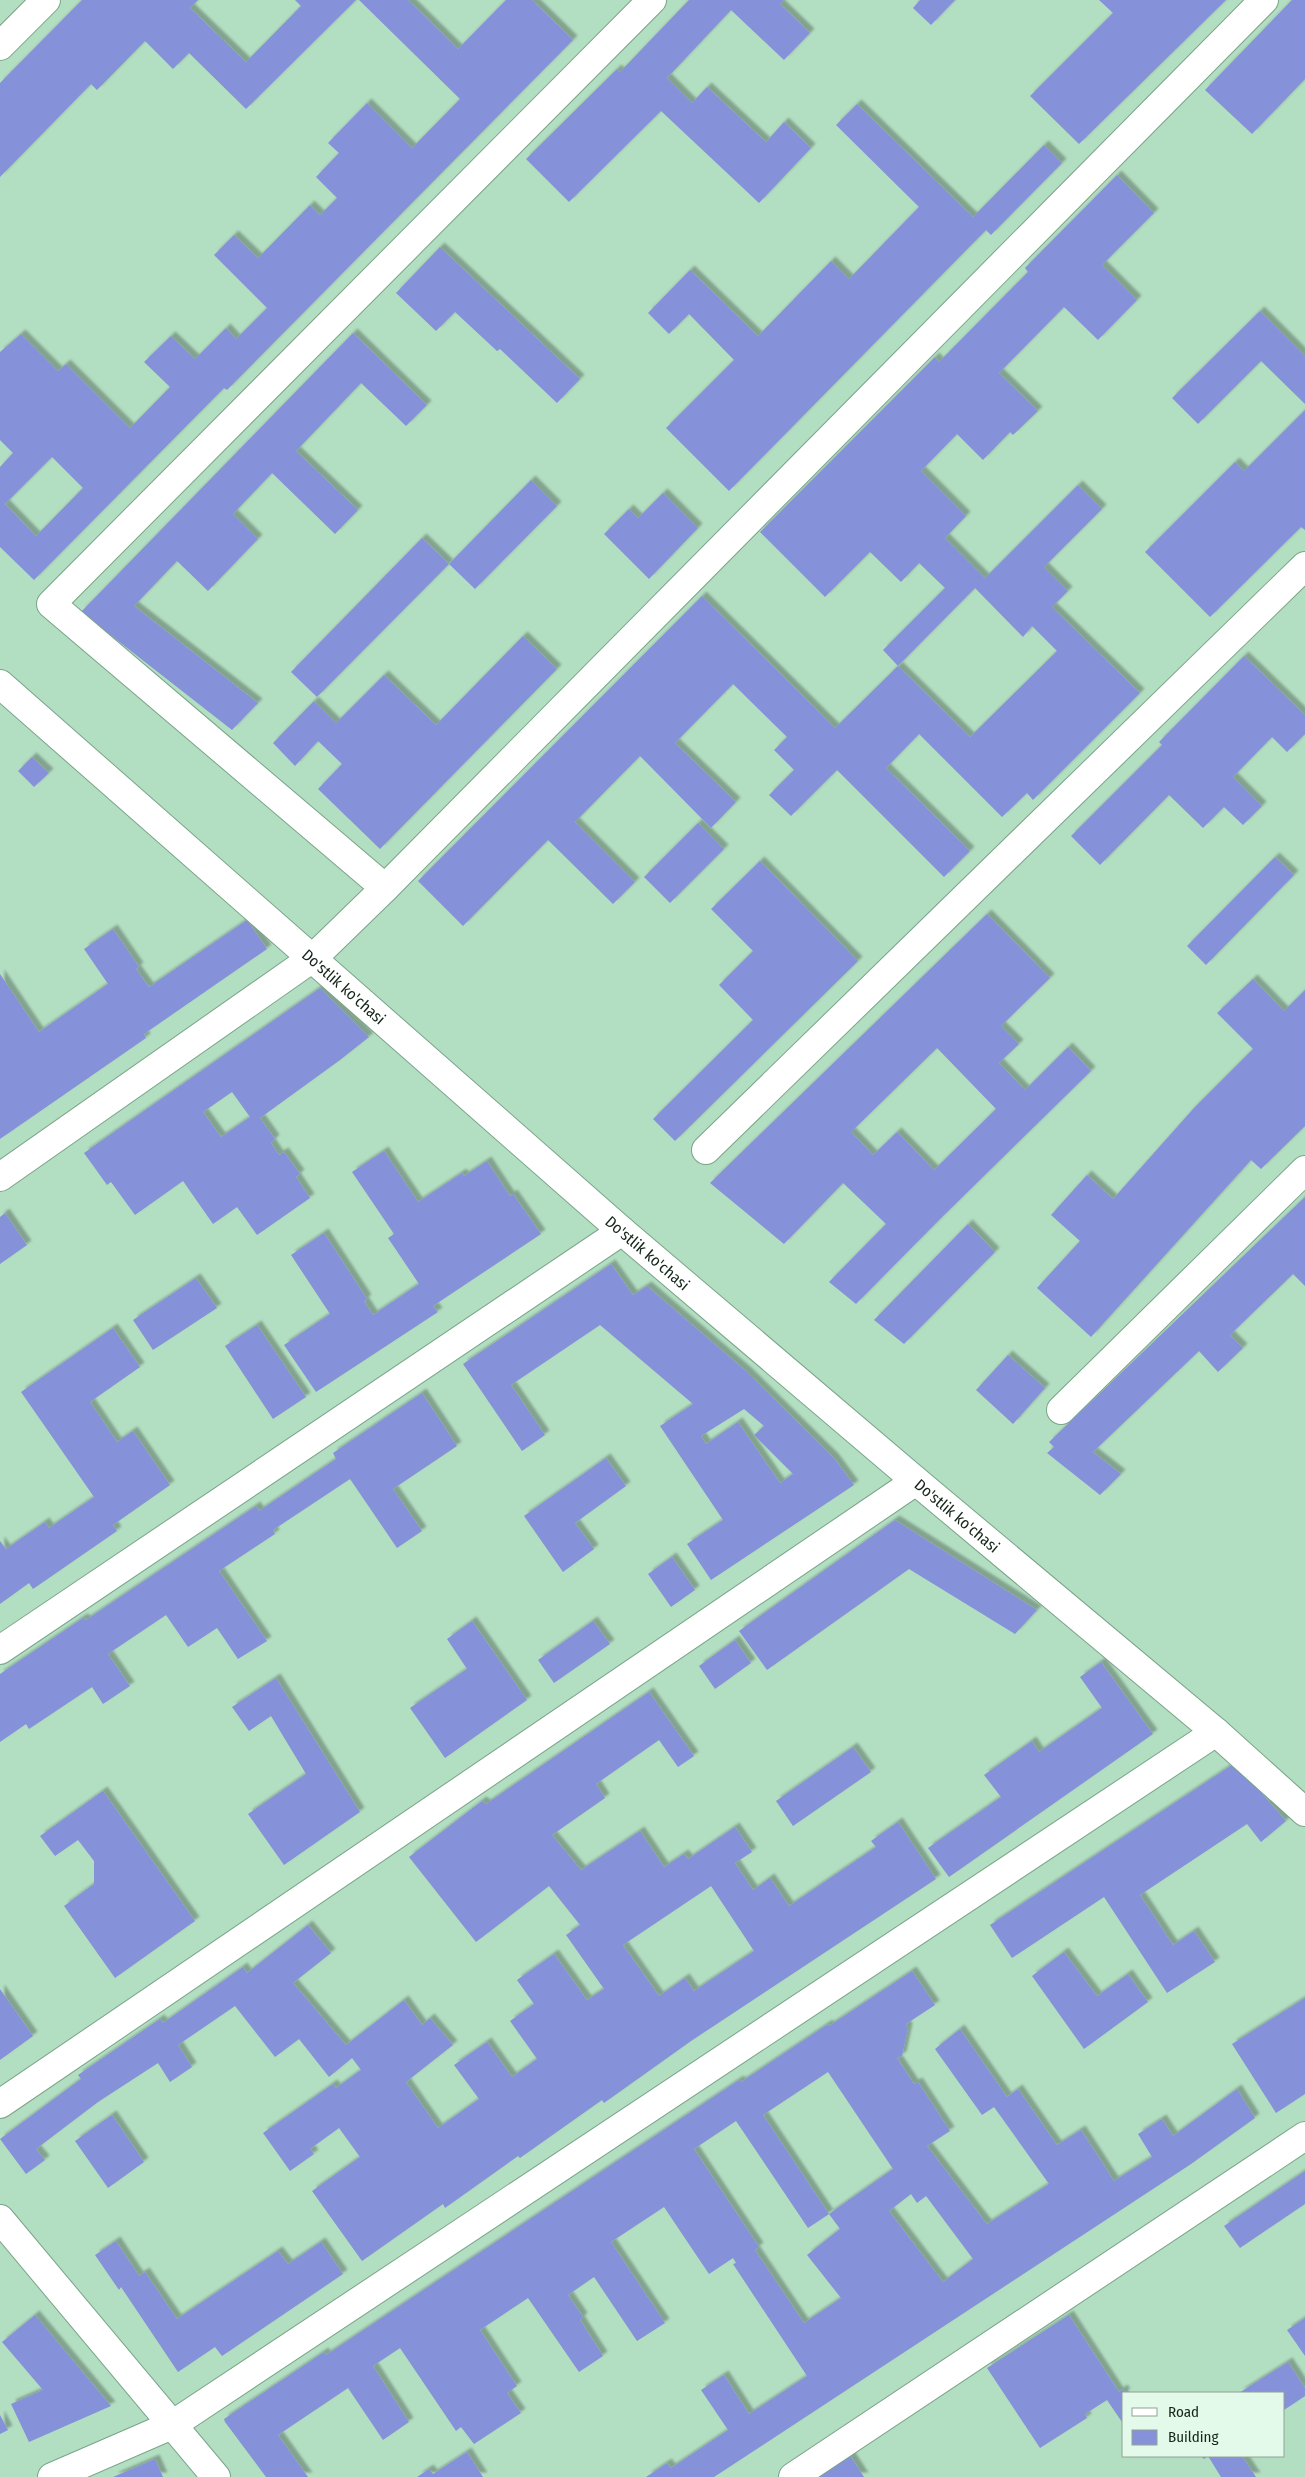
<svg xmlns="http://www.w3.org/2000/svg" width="1305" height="2477" viewBox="0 0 1305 2477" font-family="'Fira Sans Condensed',sans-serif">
<defs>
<filter id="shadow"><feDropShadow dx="4.5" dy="-4.5" stdDeviation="1" flood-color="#0004"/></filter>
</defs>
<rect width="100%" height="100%" fill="#b2dec1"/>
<!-- building -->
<g fill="#8591d9" fill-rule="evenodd" filter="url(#shadow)">
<path d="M 82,0 L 198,0 L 190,8 L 246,62 L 301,6 L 295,0 L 356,0 L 246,109 L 189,53 L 173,69 L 145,41 L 97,90 L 91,84 L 0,177 L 0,83 Z"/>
<path d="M 359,0 L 408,0 L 458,49 L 506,0 L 532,0 L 573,40 L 227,390 L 224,388 L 34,580 L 0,547 L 0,467 L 13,453 L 0,440 L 0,352 L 21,334 L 58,371 L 66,364 L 130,428 L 170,387 L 144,362 L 171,336 L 195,359 L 226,328 L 236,339 L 267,308 L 214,255 L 234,235 L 258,258 L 310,205 L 320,215 L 337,198 L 316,177 L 339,153 L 328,143 L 367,103 L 412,148 L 460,99 ZM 52,457 L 83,488 L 36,536 L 5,504 Z"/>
<path d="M 689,0 L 784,0 L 780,4 L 810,33 L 784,60 L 731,10 L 667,78 L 692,103 L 707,87 L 766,142 L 784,122 L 811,148 L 759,203 L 661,111 L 569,202 L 526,159 L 617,69 L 620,72 Z"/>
<path d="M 920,0 L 955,0 L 931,25 L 913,8 Z"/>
<path d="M 1099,0 L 1226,0 L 1079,144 L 1030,96 L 1113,13 Z"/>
<path d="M 1292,0 L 1305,0 L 1305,79 L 1252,134 L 1205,90 Z"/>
<path d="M 857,104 L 973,217 L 1044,145 L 1062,163 L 991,235 L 986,230 L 729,491 L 666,428 L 734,360 L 689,314 L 669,334 L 648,313 L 690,270 L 758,336 L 831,261 L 849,279 L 919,207 L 836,125 Z"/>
<path d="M 1117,175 L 1154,213 L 1102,265 L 1137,300 L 1098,340 L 1064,307 L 999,373 L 1038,411 L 1013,435 L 1010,432 L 983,460 L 957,434 L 921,471 L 966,516 L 945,538 L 985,578 L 1078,485 L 1102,509 L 1044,567 L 1068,591 L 1052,607 L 1140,693 L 1033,800 L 1027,793 L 1002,817 L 919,734 L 886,768 L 970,851 L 944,877 L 837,770 L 791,816 L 769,795 L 794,770 L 774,750 L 787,737 L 733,684 L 675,743 L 736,802 L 711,828 L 640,756 L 575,822 L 635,882 L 613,904 L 548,840 L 463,926 L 418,881 L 702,596 L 835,728 L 898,666 L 970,737 L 1057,651 L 1032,626 L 1023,637 L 975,588 L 898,666 L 883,650 L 945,588 L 919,563 L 901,582 L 870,552 L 825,597 L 760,532 L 935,357 L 939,362 L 1028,272 L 1025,268 Z"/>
<path d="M 440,247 L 580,379 L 557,403 L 500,349 L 497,351 L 455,312 L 436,331 L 396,293 Z"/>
<path d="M 1260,311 L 1305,356 L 1305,404 L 1261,361 L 1198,424 L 1172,398 Z"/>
<path d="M 353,333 L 427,405 L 406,426 L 361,383 L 296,451 L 358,510 L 335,534 L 272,473 L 233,514 L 258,539 L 208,591 L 177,561 L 134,606 L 258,703 L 232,730 L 81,612 Z"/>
<path d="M 1305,410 L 1305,530 L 1301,527 L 1210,617 L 1145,552 L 1235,462 L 1244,471 Z"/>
<path d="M 531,480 L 557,506 L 475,589 L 449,564 L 317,697 L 291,672 L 422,538 L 449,564 Z"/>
<path d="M 663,493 L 698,528 L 649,579 L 604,534 L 629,509 L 638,518 Z"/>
<path d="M 523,636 L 557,669 L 380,849 L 318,789 L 342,764 L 318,741 L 295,766 L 273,743 L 314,701 L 336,723 L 384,675 L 436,725 Z"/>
<path d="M 1244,656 L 1305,715 L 1305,734 L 1287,752 L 1272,737 L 1233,777 L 1262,806 L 1243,825 L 1224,807 L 1203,828 L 1169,795 L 1100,865 L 1071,836 L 1162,745 L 1159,742 Z"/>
<path d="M 32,757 L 49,773 L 34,787 L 18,771 Z"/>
<path d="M 698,823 L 724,849 L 670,903 L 644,877 Z"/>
<path d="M 1275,857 L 1294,875 L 1206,965 L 1187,946 Z"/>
<path d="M 760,861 L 858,961 L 675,1141 L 653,1119 L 753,1020 L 719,985 L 753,951 L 711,909 Z"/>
<path d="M 987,914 L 1050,978 L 1001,1026 L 1019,1044 L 999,1063 L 1025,1090 L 1068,1047 L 1091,1071 L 938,1221 L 856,1304 L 829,1282 L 886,1224 L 843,1183 L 784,1244 L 710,1183 ZM 937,1048 L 996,1109 L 934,1170 L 897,1132 L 873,1155 L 851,1132 Z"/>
<path d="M 247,920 L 267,949 L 144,1034 L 146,1038 L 0,1139 L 0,974 L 39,1032 L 108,984 L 84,949 L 113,929 L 139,967 L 136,969 L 149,987 Z"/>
<path d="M 1253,979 L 1284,1011 L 1305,990 L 1305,1126 L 1261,1169 L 1251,1160 L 1091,1337 L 1037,1288 L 1080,1241 L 1051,1215 L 1087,1175 L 1113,1199 L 1194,1108 L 1253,1049 L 1217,1013 Z"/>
<path d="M 320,988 L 369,1037 L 340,1060 L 260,1118 L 275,1139 L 271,1143 L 279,1155 L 284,1152 L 300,1174 L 296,1177 L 310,1198 L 257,1235 L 237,1207 L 213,1224 L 183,1181 L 135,1215 L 111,1182 L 107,1185 L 84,1153 ZM 232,1092 L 250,1117 L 221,1137 L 203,1112 Z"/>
<path d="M 384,1151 L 418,1202 L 462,1173 L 464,1176 L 487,1161 L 510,1196 L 513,1194 L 541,1234 L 433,1306 L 438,1312 L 316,1392 L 284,1345 L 330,1314 L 291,1255 L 324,1233 L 367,1299 L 364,1301 L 373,1315 L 419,1284 L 388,1238 L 394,1234 L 352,1172 Z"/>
<path d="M 1305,1197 L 1305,1286 L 1293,1274 L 1230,1335 L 1243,1348 L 1218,1372 L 1199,1351 L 1093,1452 L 1121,1474 L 1100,1495 L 1047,1453 L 1054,1447 L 1049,1442 Z"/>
<path d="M 5,1213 L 27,1245 L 0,1264 L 0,1217 Z"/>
<path d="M 968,1224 L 995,1252 L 904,1344 L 874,1320 Z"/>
<path d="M 611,1264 L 633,1295 L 647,1286 L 747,1372 L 834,1458 L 854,1485 L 711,1580 L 687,1544 L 723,1520 L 660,1426 L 693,1404 L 600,1325 L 511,1385 L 545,1435 L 522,1451 L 463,1364 ZM 744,1409 L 764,1426 L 754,1435 L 793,1474 L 780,1483 L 738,1422 L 706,1444 L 701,1436 Z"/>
<path d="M 196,1278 L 217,1308 L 153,1350 L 133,1320 Z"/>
<path d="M 257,1325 L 306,1397 L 273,1419 L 225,1346 Z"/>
<path d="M 113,1328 L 140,1367 L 90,1402 L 117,1442 L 133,1431 L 170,1485 L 113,1525 L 117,1531 L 33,1589 L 29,1583 L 0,1604 L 0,1541 L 6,1549 L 45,1522 L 49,1528 L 94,1497 L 21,1392 Z"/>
<path d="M 1008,1355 L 1045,1388 L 1013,1424 L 976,1390 Z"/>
<path d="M 422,1393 L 457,1446 L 393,1489 L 422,1531 L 397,1548 L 350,1479 L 273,1530 L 275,1534 L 219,1571 L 267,1641 L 238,1659 L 217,1628 L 188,1647 L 166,1615 L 108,1654 L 130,1686 L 103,1704 L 92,1687 L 29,1729 L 26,1724 L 0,1742 L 0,1674 L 83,1618 L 86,1620 L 256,1506 L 259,1511 L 336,1459 L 333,1453 Z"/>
<path d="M 606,1458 L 626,1486 L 575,1523 L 594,1549 L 563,1572 L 524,1516 Z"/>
<path d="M 895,1520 L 1037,1610 L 1015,1634 L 909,1569 L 767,1670 L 739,1631 Z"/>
<path d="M 672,1557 L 695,1590 L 671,1607 L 648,1574 Z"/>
<path d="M 472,1621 L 527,1700 L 445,1758 L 410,1708 L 467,1669 L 447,1639 Z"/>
<path d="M 593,1621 L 610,1644 L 554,1683 L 538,1660 Z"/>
<path d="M 735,1640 L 751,1663 L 715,1689 L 699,1666 Z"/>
<path d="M 1101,1662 L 1153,1734 L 949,1877 L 928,1848 L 1001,1797 L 984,1775 L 1032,1741 L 1039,1752 L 1102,1708 L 1080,1677 Z"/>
<path d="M 276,1678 L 360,1812 L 284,1865 L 248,1814 L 306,1774 L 271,1716 L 249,1731 L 232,1707 Z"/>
<path d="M 649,1692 L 694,1756 L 678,1767 L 659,1740 L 596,1784 L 605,1798 L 552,1835 L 581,1870 L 640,1831 L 664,1867 L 684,1854 L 688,1859 L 735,1827 L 752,1852 L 735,1863 L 753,1890 L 770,1878 L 789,1906 L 876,1847 L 871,1841 L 898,1822 L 936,1879 L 691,2041 L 604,2103 L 602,2100 L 520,2158 L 518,2156 L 445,2208 L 443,2204 L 362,2261 L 312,2191 L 360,2157 L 339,2128 L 310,2149 L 314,2154 L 290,2171 L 263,2133 L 333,2084 L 336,2088 L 361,2070 L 352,2058 L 329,2077 L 299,2039 L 275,2057 L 235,2006 L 178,2045 L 192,2067 L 170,2082 L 158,2063 L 98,2102 L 36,2149 L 45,2160 L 26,2174 L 0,2139 L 81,2079 L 78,2075 L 160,2019 L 163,2023 L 243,1967 L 247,1973 L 308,1925 L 331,1953 L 293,1983 L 346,2045 L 404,2000 L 422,2025 L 430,2018 L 453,2045 L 406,2082 L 438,2128 L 479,2099 L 454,2065 L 487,2042 L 512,2077 L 537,2059 L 510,2021 L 534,2004 L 517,1980 L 554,1954 L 587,2000 L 604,1989 L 566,1935 L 580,1925 L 549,1886 L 476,1942 L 409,1857 L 482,1801 L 486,1804 ZM 711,1886 L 754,1951 L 694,1991 L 685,1978 L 659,1996 L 623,1945 Z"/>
<path d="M 853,1747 L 871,1772 L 793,1826 L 776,1801 Z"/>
<path d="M 1235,1763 L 1286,1821 L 1261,1842 L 1247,1824 L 1140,1895 L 1173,1945 L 1194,1931 L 1215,1962 L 1167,1993 L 1104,1897 L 1012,1958 L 990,1925 Z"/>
<path d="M 103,1791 L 195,1921 L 115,1978 L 64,1906 L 94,1884 L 94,1861 L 78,1840 L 55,1856 L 40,1836 Z"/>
<path d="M 1064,1952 L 1097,1996 L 1128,1974 L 1148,2002 L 1084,2049 L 1032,1976 Z"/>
<path d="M 912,1971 L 935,2005 L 906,2024 L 908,2028 L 902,2056 L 897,2058 L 914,2084 L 918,2082 L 950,2131 L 927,2146 L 987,2224 L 1049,2184 L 994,2107 L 982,2115 L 935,2049 L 960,2029 L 1007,2097 L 1018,2089 L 1057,2145 L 1081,2130 L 1114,2181 L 1152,2157 L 1138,2134 L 1162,2119 L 1173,2136 L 1237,2089 L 1255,2118 L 1191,2164 L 714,2477 L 646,2477 L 667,2463 L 671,2468 L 728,2430 L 701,2390 L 724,2375 L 749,2414 L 807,2376 L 733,2264 L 736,2263 L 733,2258 L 709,2274 L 664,2207 L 611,2242 L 665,2323 L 637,2341 L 594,2277 L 568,2295 L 583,2317 L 580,2320 L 603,2356 L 579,2372 L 528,2298 L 480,2330 L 517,2386 L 507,2393 L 521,2413 L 474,2444 L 461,2427 L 456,2431 L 400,2348 L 373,2366 L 409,2422 L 383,2440 L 348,2388 L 278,2435 L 308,2477 L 266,2477 L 225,2422 L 224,2419 L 324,2352 L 326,2355 L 739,2080 L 741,2082 L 828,2024 L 829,2026 ZM 828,2072 L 893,2169 L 829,2214 L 840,2229 L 807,2255 L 841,2298 L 804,2323 L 755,2250 L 759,2247 L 694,2149 L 736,2121 L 808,2228 L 829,2214 L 763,2115 ZM 911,2194 L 917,2203 L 926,2196 L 973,2259 L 943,2282 L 889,2211 Z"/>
<path d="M 0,1989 L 33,2036 L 0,2060 Z"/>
<path d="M 1305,1998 L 1305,2094 L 1276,2113 L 1232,2044 Z"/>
<path d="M 112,2115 L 144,2162 L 108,2188 L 75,2141 Z"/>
<path d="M 1305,2171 L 1305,2204 L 1240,2248 L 1224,2226 Z"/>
<path d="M 116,2241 L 139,2276 L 145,2272 L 177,2319 L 278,2251 L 288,2264 L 321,2242 L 343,2274 L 222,2356 L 215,2347 L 178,2372 L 121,2287 L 119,2290 L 95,2255 Z"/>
<path d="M 35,2315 L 111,2406 L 29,2442 L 11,2404 L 43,2390 L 2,2342 Z"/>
<path d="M 1069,2315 L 1119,2392 L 1123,2389 L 1126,2393 L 1124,2393 L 1124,2425 L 1107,2400 L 1085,2414 L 1087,2418 L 1040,2448 L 987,2368 Z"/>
<path d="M 1305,2318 L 1305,2356 L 1287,2330 Z"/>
<path d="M 1288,2362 L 1305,2388 L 1305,2396 L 1284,2410 L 1284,2393 L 1239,2393 Z"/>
<path d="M 0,2415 L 8,2430 L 0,2434 Z"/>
<path d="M 467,2452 L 483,2477 L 417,2477 L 429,2469 L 433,2474 Z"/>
<path d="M 849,2454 L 864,2477 L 814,2477 Z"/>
<path d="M 1201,2456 L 1242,2456 L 1256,2477 L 1221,2477 L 1208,2456 L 1204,2459 Z"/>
<path d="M 155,2459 L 163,2477 L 113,2477 Z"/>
</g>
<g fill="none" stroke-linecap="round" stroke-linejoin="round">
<defs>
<g id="minor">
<path d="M 652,0 L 51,604 L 385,888 L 1264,0"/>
<path d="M 0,46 L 46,0"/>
<path id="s1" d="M 0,684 L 622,1231 L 916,1481 L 1216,1732 L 1305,1812"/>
<path d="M 706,1150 L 1305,566"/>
<path d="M 0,1177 L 314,957 L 385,888"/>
<path d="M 1061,1410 L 1305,1170"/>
<path d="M 0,1650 L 622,1231"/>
<path d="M 0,2104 L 916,1481"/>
<path d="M 0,2219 L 216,2477"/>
<path d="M 52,2477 L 172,2425 L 1216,1732"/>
<path d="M 793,2477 L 1305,2136"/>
</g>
</defs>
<!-- minor casing -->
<use href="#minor" stroke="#7aa488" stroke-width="30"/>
<!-- minor -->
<use href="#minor" stroke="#fff" stroke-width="28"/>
</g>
<g text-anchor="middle" stroke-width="4" stroke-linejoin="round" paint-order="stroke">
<!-- street labels -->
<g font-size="16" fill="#14251a" stroke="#e3f9e9">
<text dy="6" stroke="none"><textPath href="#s1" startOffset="458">Do'stlik ko'chasi</textPath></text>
<text dy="6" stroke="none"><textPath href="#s1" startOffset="862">Do'stlik ko'chasi</textPath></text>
<text dy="6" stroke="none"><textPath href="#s1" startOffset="1268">Do'stlik ko'chasi</textPath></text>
</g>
</g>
<!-- legend -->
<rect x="1122" y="2392" width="162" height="65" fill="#e3f9e9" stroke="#90a496"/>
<rect x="1132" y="2408" width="25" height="8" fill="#ffffff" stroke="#90a496"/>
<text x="1168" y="2417" font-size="15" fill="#14251a">Road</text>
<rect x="1132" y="2430" width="25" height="15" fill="#8591d9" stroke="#90a496"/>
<text x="1168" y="2442" font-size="15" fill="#14251a">Building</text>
</svg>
